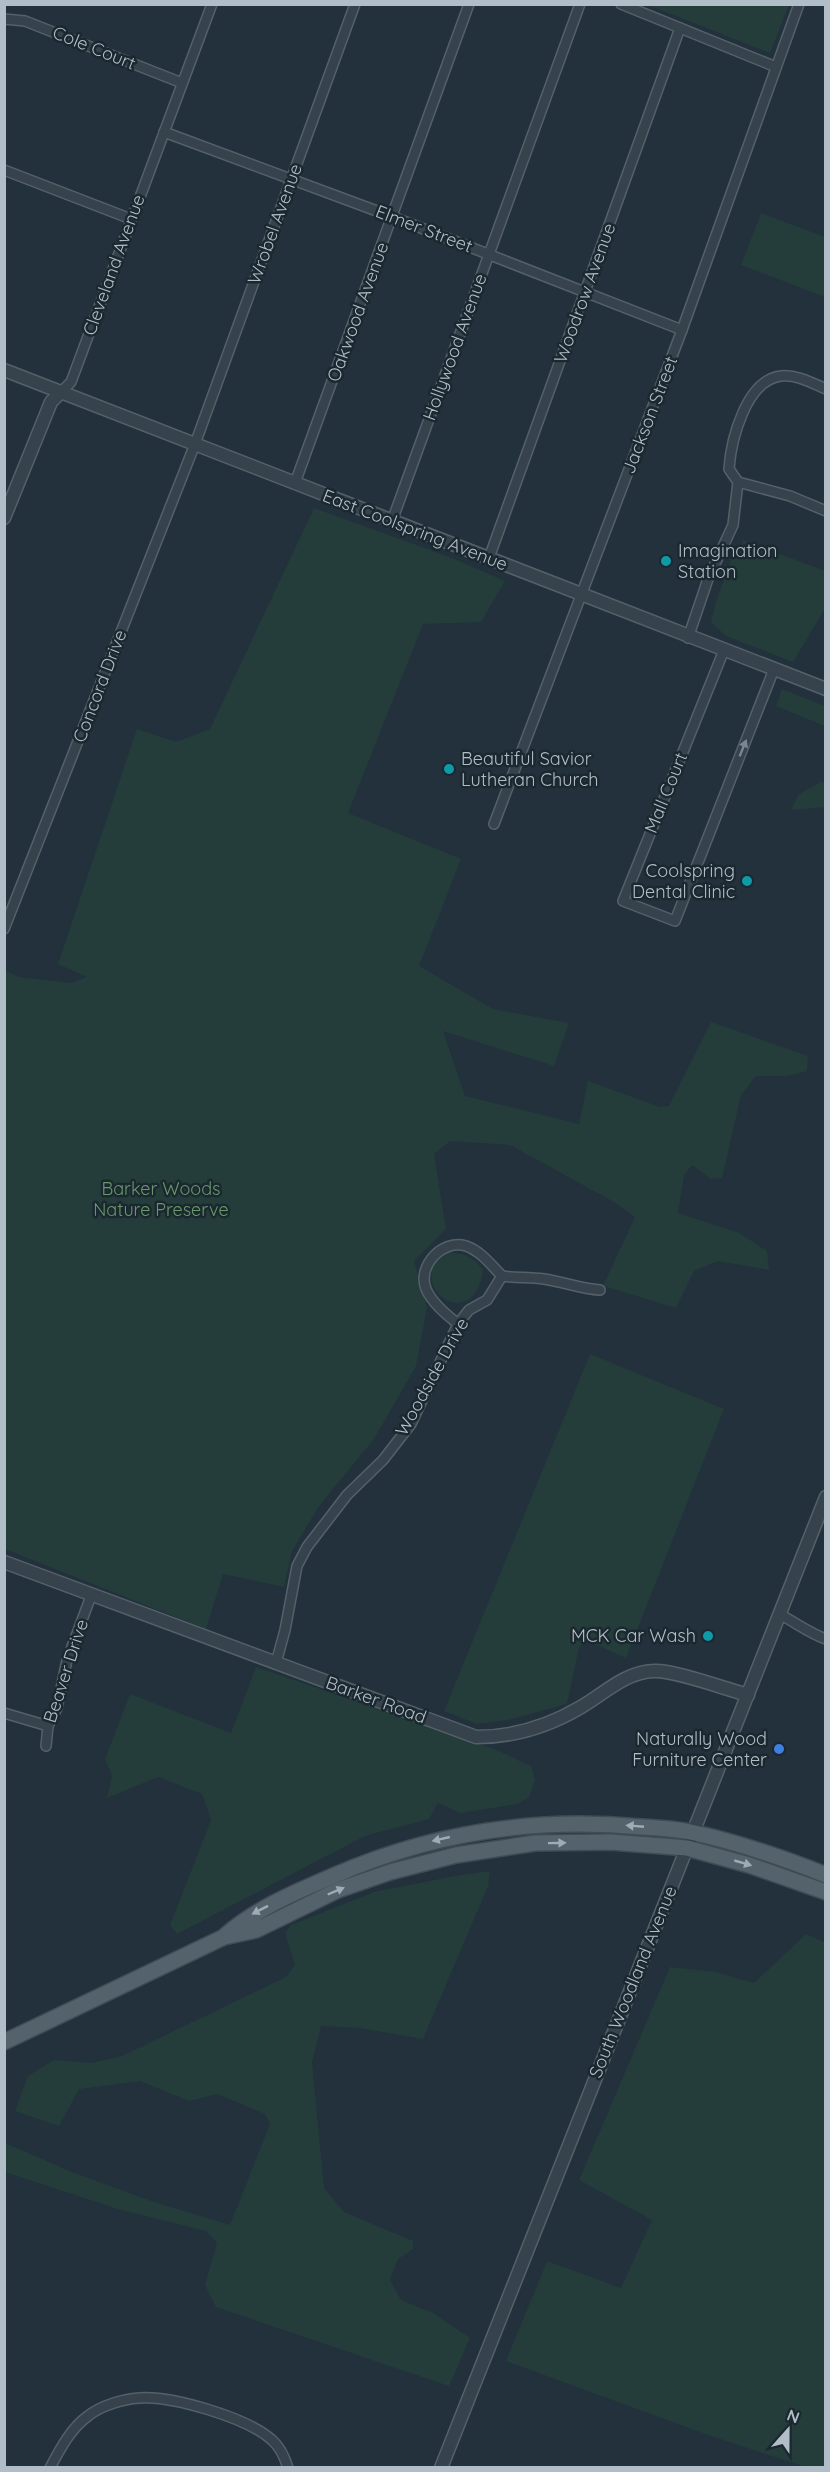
<svg xmlns="http://www.w3.org/2000/svg" width="830" height="2472" viewBox="0 0 830 2472" font-family="Quicksand,sans-serif">
<rect width="100%" height="100%" fill="#22313c"/>
<!-- green -->
<g fill="#243d3b">
<path d="M 648,5 L 789,5 L 770,53 Z"/>
<path d="M 761,213 L 825,237 L 825,297 L 741,265 Z"/>
<path d="M 314,508 L 452,558 L 505,581 L 481,622 L 423,624 L 348,813 L 461,859 L 419,966 L 493,1009 L 569,1023 L 554,1066 L 443,1031 L 465,1096 L 579,1124 L 588,1081 L 660,1107 L 669,1106 L 711,1022 L 808,1056 L 807,1071 L 788,1076 L 756,1076 L 741,1095 L 722,1178 L 711,1179 L 692,1165 L 684,1175 L 678,1213 L 739,1233 L 767,1251 L 769,1270 L 718,1261 L 694,1271 L 676,1308 L 603,1286 L 635,1217 L 614,1202 L 510,1145 L 450,1141 L 434,1154 L 446,1229 L 414,1261 L 427,1307 L 416,1366 L 374,1439 L 319,1506 L 292,1551 L 284,1587 L 223,1574 L 206,1629 L 5,1549 L 4,970 L 19,977 L 71,983 L 87,977 L 58,964 L 137,729 L 176,742 L 210,729 Z"/>
<path d="M 743,540 L 825,571 L 825,608 L 793,662 L 726,636 L 711,622 L 716,602 L 734,552 L 738,553 Z"/>
<path d="M 782,689 L 825,706 L 825,726 L 776,706 Z"/>
<path d="M 821,782 L 825,784 L 825,807 L 791,810 L 799,794 Z"/>
<path d="M 449,1253 C 466,1253 473,1257 483,1270 C 475,1331 413,1294 437,1261 C 440,1258 446,1255 449,1253 Z"/>
<path d="M 590,1354 L 724,1409 L 626,1658 L 588,1641 L 579,1647 L 567,1704 L 508,1720 L 477,1724 L 444,1711 Z"/>
<path d="M 256,1667 L 497,1750 L 532,1767 L 535,1781 L 529,1797 L 518,1804 L 460,1813 L 438,1803 L 429,1819 L 365,1836 L 177,1934 L 170,1925 L 211,1820 L 202,1794 L 158,1777 L 107,1798 L 112,1776 L 105,1759 L 130,1694 L 231,1733 Z"/>
<path d="M 490,1871 L 488,1886 L 423,2039 L 360,2028 L 321,2026 L 312,2063 L 324,2188 L 344,2212 L 413,2241 L 413,2249 L 398,2259 L 390,2280 L 401,2300 L 433,2313 L 470,2338 L 449,2386 L 216,2307 L 205,2285 L 217,2243 L 206,2231 L 121,2210 L 5,2172 L 5,2143 L 72,2172 L 151,2201 L 230,2225 L 270,2124 L 265,2114 L 217,2094 L 189,2101 L 140,2081 L 79,2089 L 59,2126 L 15,2111 L 28,2076 L 54,2060 L 91,2063 L 122,2056 L 286,1977 L 295,1965 L 285,1933 L 291,1925 L 374,1892 L 460,1875 Z"/>
<path d="M 806,1934 L 826,1943 L 825,2468 L 806,2467 L 708,2435 L 506,2361 L 547,2261 L 621,2288 L 652,2220 L 579,2180 L 670,1967 L 716,1972 L 754,1983 Z"/>
</g>
<g fill="none" stroke-linecap="round" stroke-linejoin="round">
<defs>
<g id="minor">
<path d="M 621,4 L 776,67"/>
<path d="M 4,19 L 25,21 L 182,83"/>
<path d="M 164,132 L 393,217 L 682,330"/>
<path d="M 4,170 L 131,219"/>
<path d="M 61,392 L 71,382 L 212,4"/>
<path d="M 738,482 L 790,496 L 826,511"/>
<path d="M 295,483 L 469,4"/>
<path d="M 392,521 L 580,4"/>
<path d="M 489,558 L 680,28"/>
<path d="M 688,638 L 708,579 L 733,525 L 738,482 L 729,469 C 731,440 746,380 781,376 C 796,374 812,383 826,389"/>
<path d="M 724,650 L 623,901 L 675,921 L 774,669"/>
<path d="M 494,824 L 682,330 L 799,4"/>
<path d="M 4,929 L 195,444 L 355,4"/>
<path d="M 458,1324 C 447,1315 432,1303 426,1289 C 417,1266 442,1239 466,1246 C 481,1251 491,1265 502,1276"/>
<path d="M 779,1614 C 795,1622 809,1633 826,1639"/>
<path d="M 276,1663 L 285,1630 L 297,1566 L 307,1547 L 347,1495 L 383,1460 L 411,1424 L 458,1324 L 469,1310 L 487,1300 L 502,1276 C 516,1278 530,1277 544,1279 C 564,1282 581,1289 600,1290"/>
<path d="M 4,1713 L 48,1726"/>
<path d="M 46,1746 L 48,1726 L 57,1708 L 67,1660 L 91,1596"/>
<path d="M 50,2468 C 60,2449 71,2428 88,2416 C 100,2406 123,2399 139,2398 C 171,2395 248,2418 272,2440 C 280,2447 285,2458 288,2468"/>
</g>
<g id="tertiary">
<path d="M 4,370 L 826,689"/>
<path d="M 4,518 L 51,402 L 61,392"/>
<path d="M 4,1562 L 476,1737 C 512,1737 549,1726 581,1707 C 605,1693 625,1672 654,1671 C 675,1670 725,1689 748,1695"/>
<path d="M 441,2468 L 826,1497"/>
</g>
<g id="primary">
<path d="M 226,1935 C 257,1908 296,1892 333,1876 C 431,1833 535,1817 641,1827 C 659,1828 678,1829 695,1833 C 740,1843 783,1858 826,1875"/>
<path d="M 4,2042 L 224,1937 L 256,1930 L 338,1890 L 390,1872 L 456,1855 L 535,1843 L 611,1842 L 687,1848 L 749,1865 L 826,1892"/>
</g>
</defs>
<!-- minor casing -->
<use href="#minor" stroke="#54616a" stroke-width="12"/>
<!-- tertiary casing -->
<use href="#tertiary" stroke="#54616a" stroke-width="15"/>
<!-- primary casing -->
<use href="#primary" stroke="#3f4c55" stroke-width="18"/>
<!-- minor -->
<use href="#minor" stroke="#36434c" stroke-width="9"/>
<!-- tertiary -->
<use href="#tertiary" stroke="#36434c" stroke-width="12"/>
<!-- primary -->
<use href="#primary" stroke="#54626c" stroke-width="15"/>
</g>
<!-- one-way arrows -->
<defs><path id="oneway-solid" d="M-6-.8H1V-3.2L6.5 0L1 3.2V.8H-6Z" transform="scale(1.5)"/></defs>
<use fill="#7a8790" href="#oneway-solid" transform="translate(743 748) rotate(-68)"/>
<g fill="#9eacb5">
<use href="#oneway-solid" transform="translate(635 1826) rotate(-175)"/>
<use href="#oneway-solid" transform="translate(441 1839) rotate(167)"/>
<use href="#oneway-solid" transform="translate(557 1843) rotate(-1)"/>
<use href="#oneway-solid" transform="translate(743 1863) rotate(16)"/>
<use href="#oneway-solid" transform="translate(336 1891) rotate(-23)"/>
<use href="#oneway-solid" transform="translate(260 1910) rotate(153)"/>
</g>
<!-- markers -->
<g fill="#0f9aa8" stroke="#1b2830" stroke-width="2">
<circle cx="666" cy="561" r="6"/>
<circle cx="449" cy="769" r="6"/>
<circle cx="747" cy="881" r="6"/>
<circle cx="708" cy="1636" r="6"/>
</g>
<circle fill="#3f7fe0" stroke="#1b2830" stroke-width="2" cx="779" cy="1749" r="6"/>
<g text-anchor="middle" stroke-width="5" stroke-linejoin="round" paint-order="stroke">
<!-- street labels -->
<g font-size="18" fill="#b1bec7" stroke="#1b2830">
<text transform="translate(94 48) rotate(22)" y="6">Cole Court</text>
<text transform="translate(275 224) rotate(-70)" y="6">Wrobel Avenue</text>
<text transform="translate(424 229) rotate(21)" y="6">Elmer Street</text>
<text transform="translate(114 265) rotate(-70)" y="6">Cleveland Avenue</text>
<text transform="translate(585 293) rotate(-70)" y="6">Woodrow Avenue</text>
<text transform="translate(358 312) rotate(-70)" y="6">Oakwood Avenue</text>
<text transform="translate(455 347) rotate(-70)" y="6">Hollywood Avenue</text>
<text transform="translate(650 415) rotate(-69)" y="6">Jackson Street</text>
<text transform="translate(415 530) rotate(21)" y="6">East Coolspring Avenue</text>
<text transform="translate(100 686) rotate(-69)" y="6">Concord Drive</text>
<text transform="translate(666 793) rotate(-68)" y="6">Mall Court</text>
<text transform="translate(432 1377) rotate(-61)" y="6">Woodside Drive</text>
<text transform="translate(66 1671) rotate(-72)" y="6">Beaver Drive</text>
<text transform="translate(376 1700) rotate(20)" y="6">Barker Road</text>
<text transform="translate(633 1982) rotate(-68)" y="6">South Woodland Avenue</text>
</g>
<!-- poi labels -->
<g font-size="18" fill="#b1bec7" stroke="#1b2830" text-anchor="end">
<text x="678" y="557" text-anchor="start">Imagination<tspan x="678" dy="21">Station</tspan></text>
<text x="461" y="765" text-anchor="start">Beautiful Savior<tspan x="461" dy="21">Lutheran Church</tspan></text>
<text x="735" y="877">Coolspring<tspan x="735" dy="21">Dental Clinic</tspan></text>
<text x="696" y="1642">MCK Car Wash</text>
<text x="767" y="1745">Naturally Wood<tspan x="767" dy="21">Furniture Center</tspan></text>
</g>
<!-- park labels -->
<g font-size="18" fill="#67996a" stroke="#1b2830">
<text x="161" y="1195">Barker Woods<tspan x="161" dy="21">Nature Preserve</tspan></text>
</g>
</g>
<!-- border -->
<rect width="830" height="2472" fill="none" stroke="#b1bec7" stroke-width="12"/>
<!-- north arrow -->
<g transform="translate(788 2430) rotate(21)" stroke="#1b2830" stroke-width="4.5" paint-order="stroke">
<path d="M0-4.5L10 22L0 15L-10 22Z" fill="#b1bec7"/>
<text y="-9" font-size="16" font-weight="bold" text-anchor="middle" fill="#b1bec7">N</text>
</g>
</svg>
